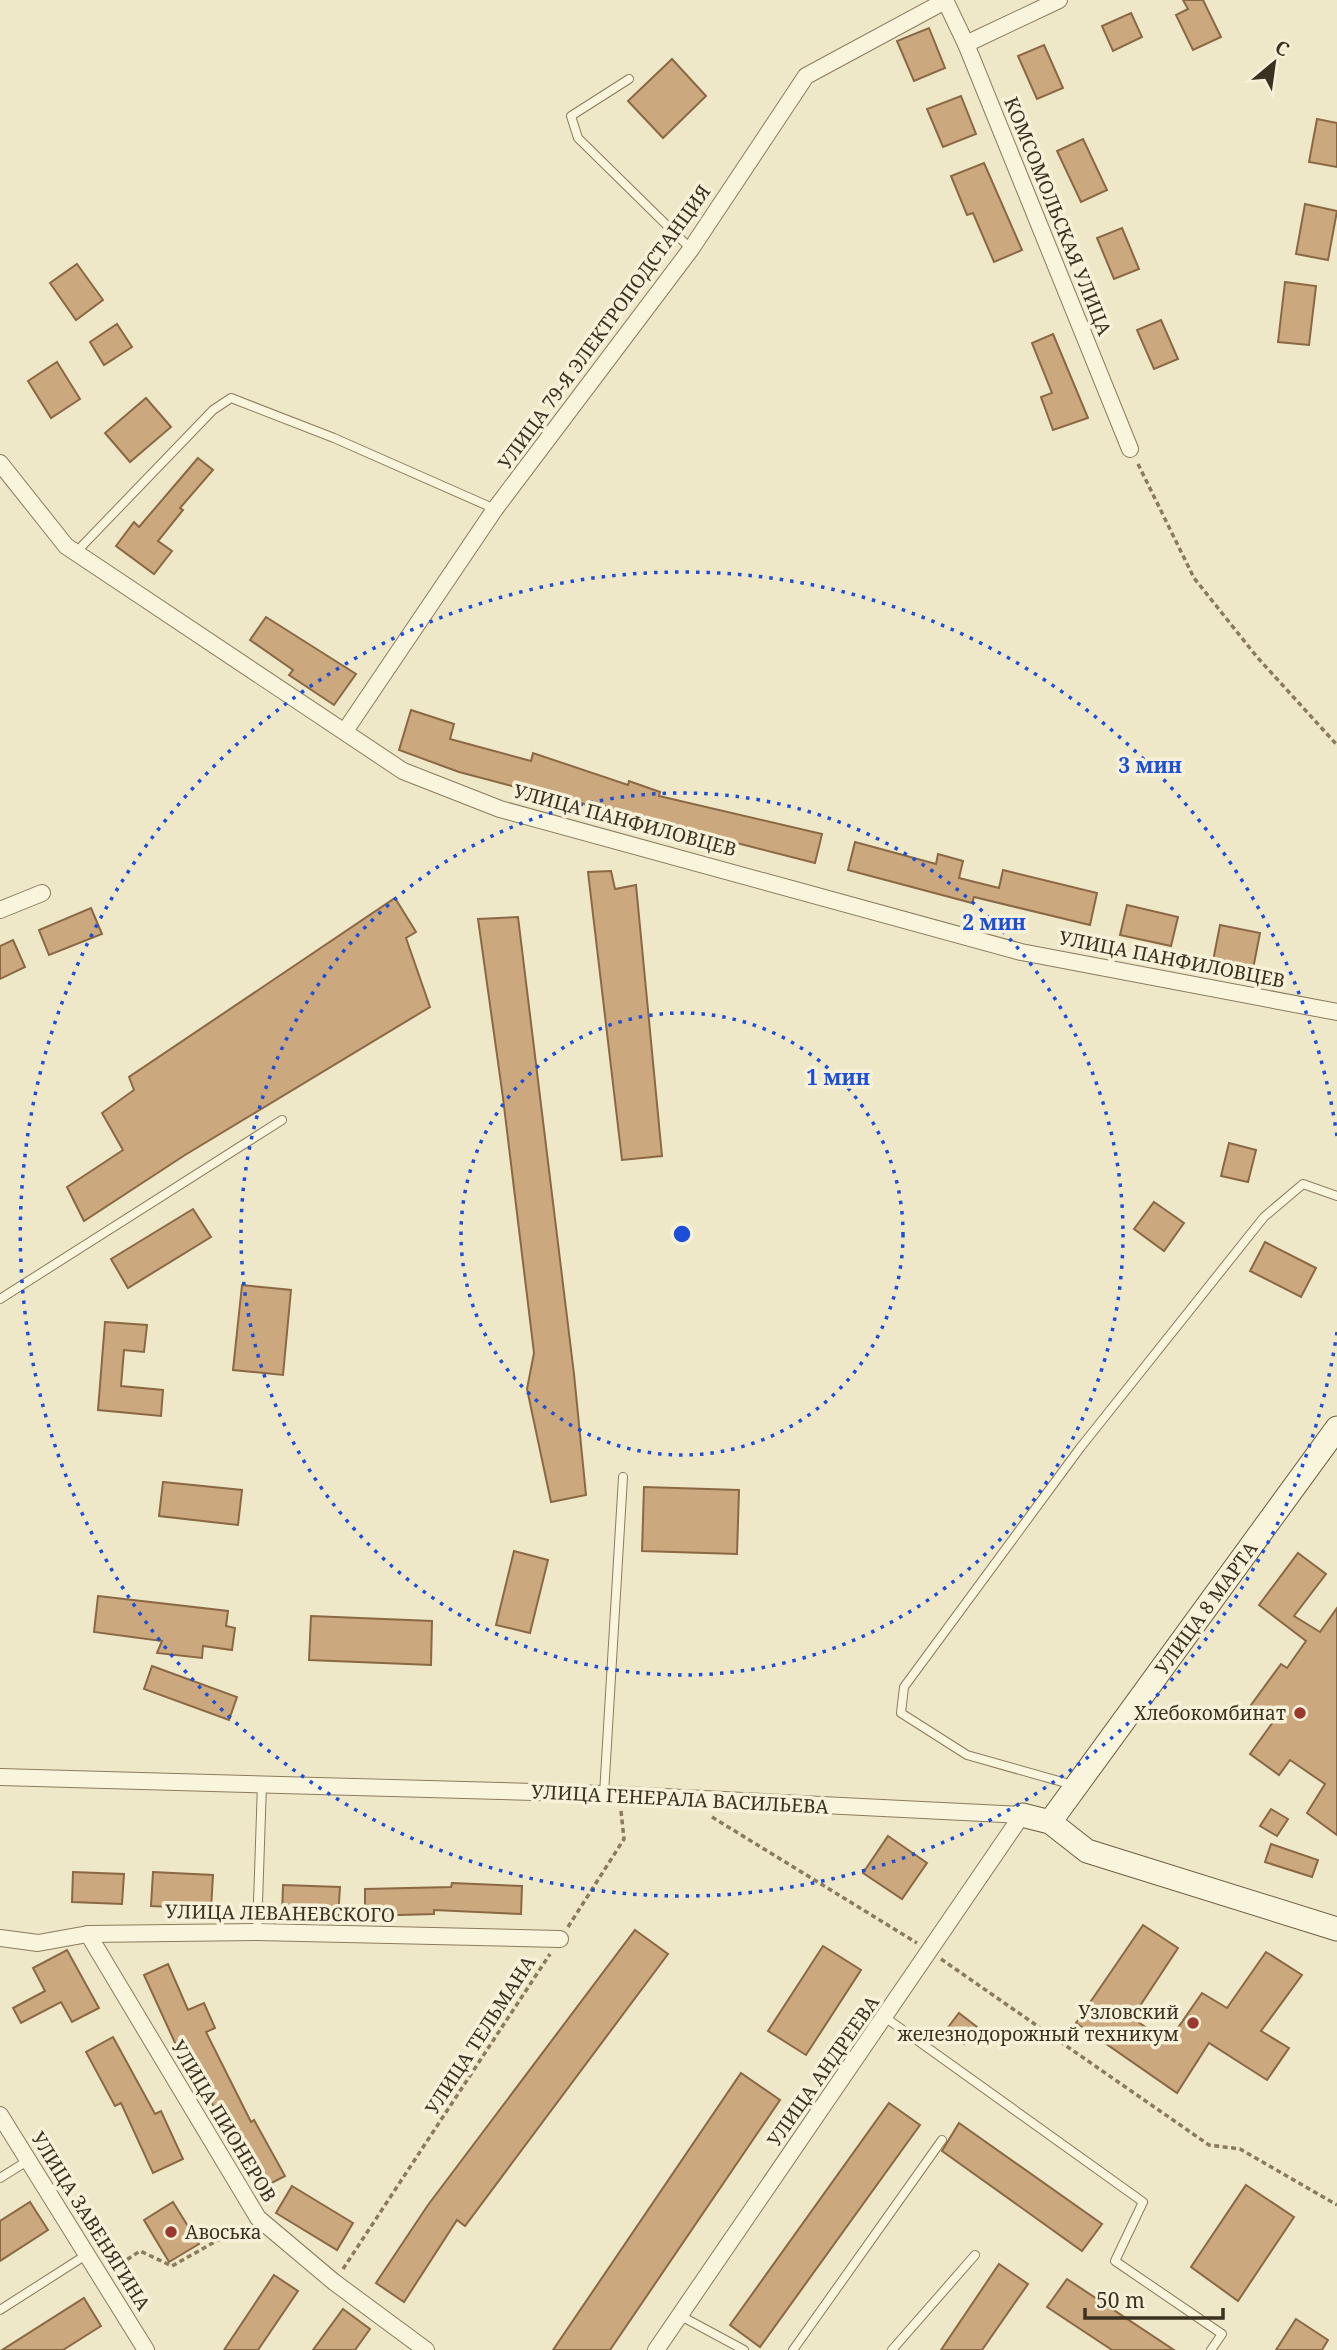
<svg xmlns="http://www.w3.org/2000/svg" width="1337" height="2350" viewBox="0 0 1337 2350" font-family="'Noto Serif',serif">
<rect width="100%" height="100%" fill="#efe8c8"/>
<!-- building -->
<g fill="#cca87e" stroke="#8a6843" stroke-width="2">
<path d="M 1183,0 L 1203,0 L 1221,37 L 1193,50 L 1176,15 L 1188,9 Z"/>
<path d="M 1131,13 L 1142,37 L 1113,51 L 1102,26 Z"/>
<path d="M 929,28 L 945,68 L 914,81 L 897,41 Z"/>
<path d="M 1044,45 L 1063,88 L 1037,99 L 1018,56 Z"/>
<path d="M 672,59 L 706,96 L 663,138 L 628,101 Z"/>
<path d="M 961,96 L 976,134 L 943,147 L 927,109 Z"/>
<path d="M 1317,119 L 1337,123 L 1337,167 L 1309,162 Z"/>
<path d="M 1083,139 L 1107,190 L 1081,202 L 1057,151 Z"/>
<path d="M 984,163 L 1022,250 L 994,262 L 973,213 L 967,215 L 951,176 Z"/>
<path d="M 1305,204 L 1337,211 L 1328,260 L 1296,254 Z"/>
<path d="M 1122,228 L 1139,269 L 1114,279 L 1097,238 Z"/>
<path d="M 77,264 L 103,300 L 76,320 L 50,283 Z"/>
<path d="M 1285,282 L 1316,286 L 1309,345 L 1278,342 Z"/>
<path d="M 1161,320 L 1178,359 L 1154,369 L 1137,330 Z"/>
<path d="M 117,324 L 132,347 L 104,365 L 90,342 Z"/>
<path d="M 1053,334 L 1088,418 L 1053,430 L 1041,397 L 1052,393 L 1032,343 Z"/>
<path d="M 57,362 L 80,399 L 51,418 L 28,381 Z"/>
<path d="M 146,398 L 171,427 L 130,462 L 105,433 Z"/>
<path d="M 198,458 L 213,470 L 180,508 L 183,510 L 158,541 L 172,551 L 154,574 L 116,546 L 134,522 L 139,527 Z"/>
<path d="M 266,617 L 356,674 L 334,705 L 289,675 L 293,670 L 250,640 Z"/>
<path d="M 411,710 L 454,724 L 450,739 L 531,761 L 533,753 L 628,785 L 629,781 L 660,792 L 659,796 L 822,834 L 815,863 L 650,821 L 604,806 L 603,810 L 552,794 L 549,802 L 522,794 L 523,789 L 459,772 L 399,750 Z"/>
<path d="M 855,842 L 936,864 L 938,854 L 963,861 L 959,878 L 999,888 L 1003,870 L 1097,893 L 1090,925 L 974,897 L 972,903 L 848,870 Z"/>
<path d="M 611,871 L 615,889 L 636,885 L 662,1156 L 622,1160 L 588,872 Z"/>
<path d="M 395,898 L 416,932 L 406,938 L 430,1007 L 185,1155 L 84,1221 L 67,1187 L 123,1150 L 102,1113 L 134,1090 L 129,1077 Z"/>
<path d="M 1127,905 L 1178,917 L 1171,946 L 1120,935 Z"/>
<path d="M 91,908 L 102,934 L 49,955 L 39,930 Z"/>
<path d="M 518,917 L 574,1374 L 586,1495 L 551,1502 L 527,1389 L 534,1353 L 503,1098 L 478,919 Z"/>
<path d="M 1220,925 L 1260,933 L 1253,969 L 1213,961 Z"/>
<path d="M 13,940 L 25,967 L 0,979 L 0,946 Z"/>
<path d="M 1229,1143 L 1256,1150 L 1248,1182 L 1221,1176 Z"/>
<path d="M 1154,1202 L 1184,1223 L 1164,1251 L 1134,1229 Z"/>
<path d="M 193,1209 L 211,1237 L 128,1288 L 111,1259 Z"/>
<path d="M 1265,1242 L 1316,1268 L 1301,1297 L 1250,1271 Z"/>
<path d="M 242,1285 L 291,1290 L 283,1375 L 233,1370 Z"/>
<path d="M 105,1322 L 147,1325 L 144,1352 L 124,1350 L 121,1386 L 163,1390 L 161,1416 L 98,1410 Z"/>
<path d="M 163,1482 L 242,1490 L 238,1525 L 159,1516 Z"/>
<path d="M 644,1487 L 739,1490 L 737,1554 L 642,1551 Z"/>
<path d="M 514,1551 L 548,1560 L 530,1633 L 496,1625 Z"/>
<path d="M 1298,1553 L 1326,1574 L 1294,1616 L 1320,1632 L 1337,1608 L 1337,1835 L 1307,1813 L 1325,1784 L 1290,1760 L 1279,1775 L 1250,1754 L 1273,1722 L 1251,1705 L 1281,1664 L 1287,1668 L 1306,1641 L 1259,1605 Z"/>
<path d="M 98,1596 L 228,1611 L 226,1626 L 235,1628 L 232,1650 L 203,1646 L 202,1658 L 157,1653 L 162,1641 L 94,1632 Z"/>
<path d="M 311,1616 L 432,1621 L 431,1665 L 309,1660 Z"/>
<path d="M 152,1666 L 237,1697 L 229,1720 L 144,1689 Z"/>
<path d="M 1271,1809 L 1288,1819 L 1277,1836 L 1260,1826 Z"/>
<path d="M 888,1836 L 927,1863 L 902,1899 L 863,1873 Z"/>
<path d="M 1271,1844 L 1318,1860 L 1312,1877 L 1265,1862 Z"/>
<path d="M 73,1872 L 124,1874 L 122,1904 L 72,1902 Z"/>
<path d="M 153,1872 L 213,1875 L 211,1909 L 151,1906 Z"/>
<path d="M 452,1883 L 522,1886 L 521,1914 L 434,1910 L 434,1914 L 365,1916 L 365,1889 L 451,1887 Z"/>
<path d="M 283,1885 L 340,1887 L 338,1918 L 282,1916 Z"/>
<path d="M 1143,1925 L 1178,1948 L 1132,2018 L 1168,2042 L 1202,1993 L 1227,2008 L 1266,1952 L 1302,1975 L 1261,2031 L 1289,2048 L 1267,2080 L 1209,2043 L 1177,2093 L 1076,2023 Z"/>
<path d="M 635,1930 L 668,1954 L 465,2226 L 457,2220 L 404,2302 L 376,2283 L 428,2205 Z"/>
<path d="M 823,1946 L 861,1970 L 806,2055 L 768,2031 Z"/>
<path d="M 67,1950 L 99,2008 L 72,2022 L 61,2002 L 21,2023 L 13,2008 L 45,1991 L 33,1968 Z"/>
<path d="M 168,1964 L 188,2010 L 204,2003 L 215,2028 L 206,2032 L 251,2122 L 254,2120 L 285,2176 L 262,2188 L 219,2110 L 216,2111 L 182,2043 L 176,2045 L 144,1975 Z"/>
<path d="M 959,2013 L 977,2027 L 964,2044 L 946,2030 Z"/>
<path d="M 113,2037 L 155,2114 L 161,2111 L 183,2159 L 153,2173 L 121,2103 L 115,2106 L 86,2052 Z"/>
<path d="M 741,2073 L 780,2100 L 610,2350 L 553,2350 Z"/>
<path d="M 889,2103 L 920,2125 L 760,2347 L 730,2325 Z"/>
<path d="M 959,2123 L 1102,2224 L 1082,2251 L 942,2151 Z"/>
<path d="M 1246,2185 L 1294,2217 L 1238,2301 L 1191,2267 Z"/>
<path d="M 292,2186 L 353,2223 L 337,2250 L 276,2213 Z"/>
<path d="M 30,2202 L 48,2230 L 0,2261 L 0,2221 Z"/>
<path d="M 173,2202 L 199,2244 L 169,2262 L 144,2220 Z"/>
<path d="M 999,2264 L 1028,2284 L 982,2350 L 941,2350 Z"/>
<path d="M 274,2275 L 298,2291 L 258,2350 L 224,2350 Z"/>
<path d="M 1067,2279 L 1174,2350 L 1112,2350 L 1047,2307 Z"/>
<path d="M 84,2298 L 101,2326 L 63,2350 L 2,2350 Z"/>
<path d="M 343,2309 L 370,2329 L 355,2350 L 313,2350 Z"/>
<path d="M 1296,2319 L 1328,2340 L 1322,2350 L 1276,2350 Z"/>
</g>
<g fill="none" stroke-linecap="round" stroke-linejoin="round">
<defs>
<g id="lane">
<path d="M 629,79 L 571,116 L 578,138 L 691,249"/>
<path d="M 82,546 L 213,410 L 231,398 L 334,438 L 495,509"/>
<path d="M 0,1299 L 282,1120"/>
<path d="M 1073,1785 L 967,1755 L 901,1713 L 904,1687 L 1080,1448 L 1264,1217 L 1303,1184 L 1337,1196"/>
<path d="M 604,1794 L 623,1477"/>
<path d="M 257,1932 L 262,1784"/>
<path d="M 886,2018 L 1143,2202 L 1115,2261 L 1222,2334 L 1211,2350"/>
<path d="M 0,2178 L 29,2160"/>
<path d="M 0,2310 L 86,2255"/>
<path d="M 679,2315 L 744,2350"/>
<path d="M 793,2350 L 942,2140"/>
<path d="M 892,2350 L 975,2255"/>
</g>
<g id="street">
<path d="M 945,0 L 966,44 L 1130,449"/>
<path d="M 966,44 L 1059,0"/>
<path d="M 0,463 L 66,546 L 403,771 L 500,809 L 1021,952 L 1337,1012"/>
<path d="M 345,731 L 495,509 L 691,249 L 806,76 L 945,1"/>
<path d="M 0,910 L 42,893"/>
<path d="M 0,1777 L 604,1794 L 1022,1815"/>
<path d="M 88,1934 L 258,2218 L 334,2282 L 426,2350"/>
<path d="M 0,1938 L 38,1943 L 88,1934 L 257,1932 L 560,1939"/>
<path d="M 0,2115 L 146,2350"/>
<path d="M 656,2350 L 1022,1815"/>
</g>
<g id="secondary">
<path d="M 1022,1815 L 1050,1822 L 1087,1851 L 1337,1929"/>
<path d="M 1050,1822 L 1337,1428"/>
</g>
</defs>
<!-- lane casing -->
<use href="#lane" stroke="#8b7b5d" stroke-width="10"/>
<!-- street casing -->
<use href="#street" stroke="#8b7b5d" stroke-width="18"/>
<!-- secondary casing -->
<use href="#secondary" stroke="#6d5c40" stroke-width="25"/>
<!-- path -->
<g stroke="#8b7b5d" stroke-width="3.5" stroke-dasharray="5 3.5" stroke-linecap="butt">
<path d="M 1138,464 L 1194,578 L 1257,657 L 1337,745"/>
<path d="M 712,1817 L 917,1943"/>
<path d="M 568,1927 L 624,1839 L 621,1811"/>
<path d="M 941,1959 L 1209,2145 L 1240,2149 L 1337,2205"/>
<path d="M 113,2269 L 140,2251 L 172,2266 L 243,2226"/>
<path d="M 343,2269 L 550,1954"/>
</g>
<!-- lane -->
<use href="#lane" stroke="#f9f4dc" stroke-width="8"/>
<!-- street -->
<use href="#street" stroke="#f9f4dc" stroke-width="16"/>
<!-- secondary -->
<use href="#secondary" stroke="#f9f4dc" stroke-width="23"/>
</g>
<!-- distance rings -->
<g fill="none" stroke="#1d4ed8" stroke-width="3.5" stroke-dasharray="3.5 7">
<circle cx="682" cy="1234" r="221"/>
<circle cx="682" cy="1234" r="441"/>
<path d="M1337 1332A662 662 0 1 1 1337 1136"/>
</g>
<!-- markers -->
<g fill="#9a392d" stroke="#f6f1d8" stroke-width="2.5">
<circle cx="1300" cy="1713" r="7"/>
<circle cx="1193" cy="2023" r="7"/>
<circle cx="171" cy="2232" r="7"/>
</g>
<g text-anchor="middle" stroke-width="7" stroke-linejoin="round" paint-order="stroke">
<!-- street labels -->
<g font-size="19" fill="#3b3120" stroke="#f6f1d8">
<text transform="translate(1058 216) rotate(68)" y="7">КОМСОМОЛЬСКАЯ УЛИЦА</text>
<text transform="translate(604 327) rotate(-54)" y="7">УЛИЦА 79-Я ЭЛЕКТРОПОДСТАНЦИЯ</text>
<text transform="translate(625 820) rotate(15)" y="7">УЛИЦА ПАНФИЛОВЦЕВ</text>
<text transform="translate(1172 959) rotate(11)" y="7">УЛИЦА ПАНФИЛОВЦЕВ</text>
<text transform="translate(1206 1608) rotate(-54)" y="7">УЛИЦА 8 МАРТА</text>
<text transform="translate(680 1799) rotate(3)" y="7">УЛИЦА ГЕНЕРАЛА ВАСИЛЬЕВА</text>
<text transform="translate(280 1913) rotate(1)" y="7">УЛИЦА ЛЕВАНЕВСКОГО</text>
<text transform="translate(480 2035) rotate(-57)" y="7">УЛИЦА ТЕЛЬМАНА</text>
<text transform="translate(823 2071) rotate(-55)" y="7">УЛИЦА АНДРЕЕВА</text>
<text transform="translate(224 2121) rotate(59)" y="7">УЛИЦА ПИОНЕРОВ</text>
<text transform="translate(91 2221) rotate(58)" y="7">УЛИЦА ЗАВЕНЯГИНА</text>
</g>
<!-- poi labels -->
<g font-size="19" fill="#3b3120" stroke="#f6f1d8" text-anchor="end">
<text x="1286" y="1720">Хлебокомбинат</text>
<text x="1179" y="2019">Узловский<tspan x="1179" dy="22">железнодорожный техникум</tspan></text>
<text x="185" y="2239" text-anchor="start">Авоська</text>
</g>
</g>
<circle cx="682" cy="1234" r="10" fill="#1d4ed8" stroke="#f6f1d8" stroke-width="3.5"/>
<g font-size="21" text-anchor="middle" font-weight="bold" fill="#1d4ed8" stroke="#f6f1d8" stroke-width="7" stroke-linejoin="round" paint-order="stroke">
<text x="1150" y="773">3 мин</text>
<text x="994" y="930">2 мин</text>
<text x="838" y="1085">1 мин</text>
</g>
<!-- north arrow -->
<g transform="translate(1274 63) rotate(29)" stroke="#f6f1d8" stroke-width="5" paint-order="stroke">
<path d="M0-5L12 26L0 18L-12 26Z" fill="#3b3120"/>
<text y="-10" font-size="19" font-weight="bold" text-anchor="middle" fill="#3b3120">С</text>
</g>
<!-- scale -->
<path d="M1085 2308v10h138v-10" fill="none" stroke="#3b3120" stroke-width="3.5"/>
<text x="1096" y="2308" font-size="21" fill="#3b3120" stroke="#f6f1d8" stroke-width="5" paint-order="stroke">50 m</text>
</svg>
